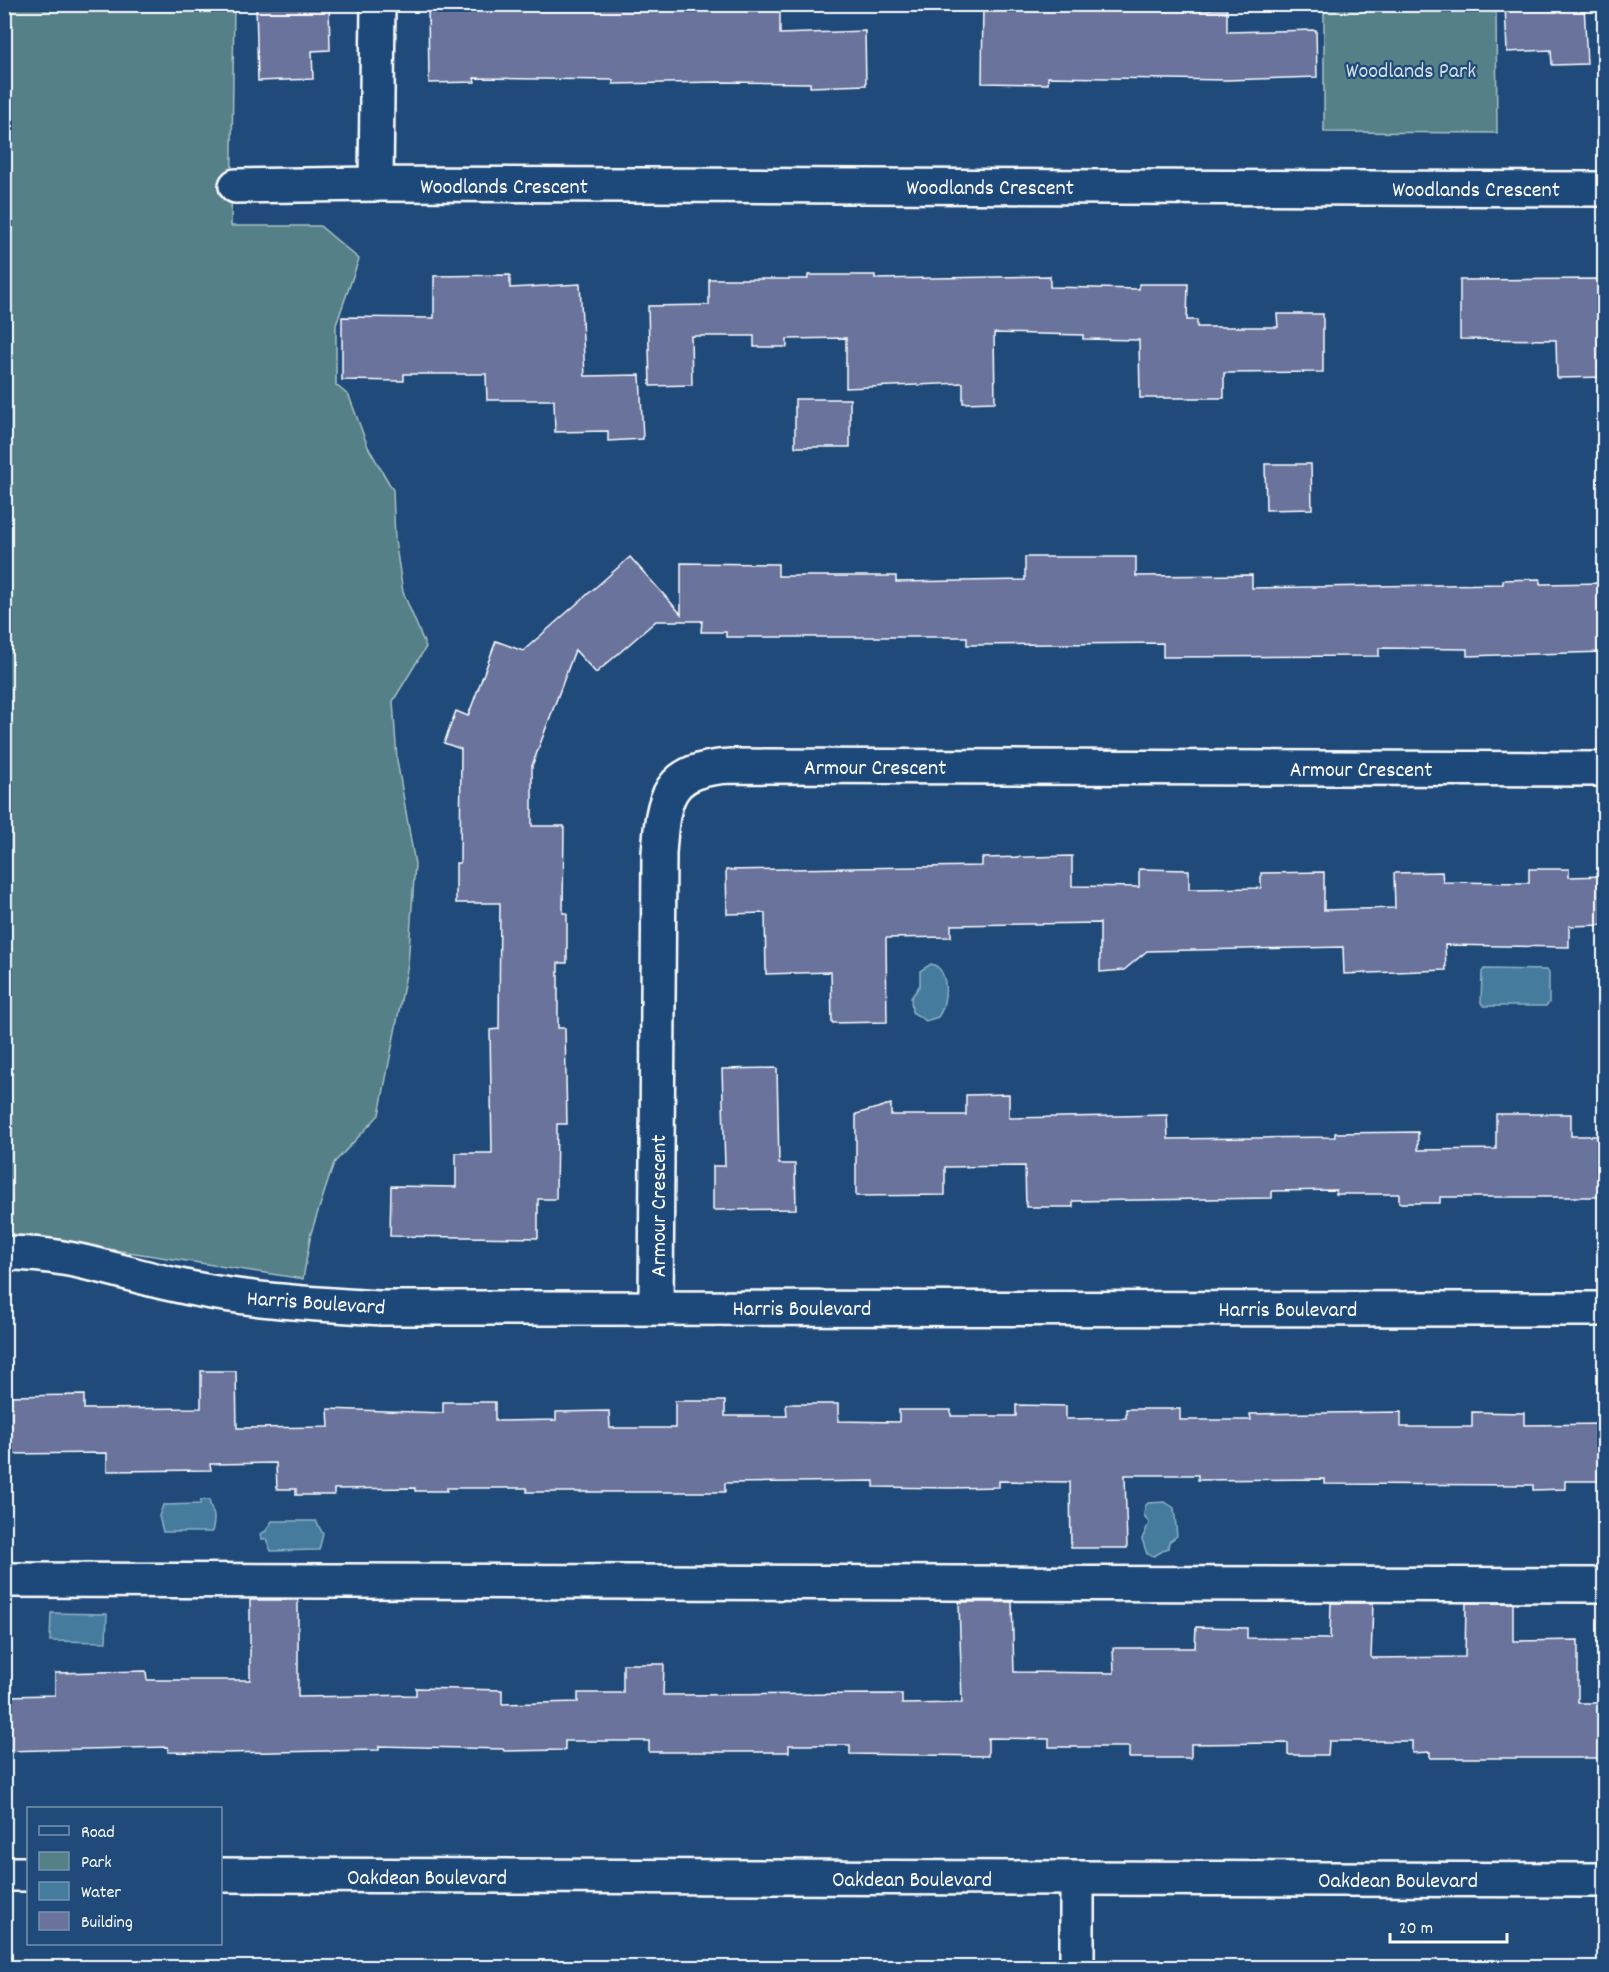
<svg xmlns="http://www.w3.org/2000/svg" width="1609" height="1972" viewBox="0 0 1609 1972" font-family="Dekko,sans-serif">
<rect width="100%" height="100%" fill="#1f4a7a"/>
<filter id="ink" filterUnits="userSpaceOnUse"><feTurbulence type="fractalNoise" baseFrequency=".0167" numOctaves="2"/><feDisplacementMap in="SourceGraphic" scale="12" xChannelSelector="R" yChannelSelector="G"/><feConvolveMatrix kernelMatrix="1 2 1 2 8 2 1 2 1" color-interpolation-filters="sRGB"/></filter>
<g filter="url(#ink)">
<!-- green -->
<g fill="#558088" stroke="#aac0c4" stroke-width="1.5">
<path d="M 5,5 L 234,5 L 231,226 L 320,226 L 359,259 L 336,325 L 336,385 L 349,396 L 368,447 L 393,490 L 395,540 L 403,592 L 426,647 L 393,701 L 397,760 L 415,864 L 408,964 L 379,1115 L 334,1163 L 311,1233 L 303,1279 L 5,1233 Z"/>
<path d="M 1324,5 L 1496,5 L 1497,133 L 1324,132 Z"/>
</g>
<!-- water -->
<g fill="#447c9d" stroke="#8fb0c4" stroke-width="1.5">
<path d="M 931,964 C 950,968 948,1004 938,1017 L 926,1021 L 912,1012 L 911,998 L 920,985 L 920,971 Z"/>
<path d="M 1484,969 L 1546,970 L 1549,972 L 1549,1003 L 1546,1006 L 1484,1006 L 1481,1003 L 1482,972 Z"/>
<path d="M 201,1500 L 209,1500 C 212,1516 217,1510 212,1532 L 163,1532 L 159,1516 L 163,1505 L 200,1504 Z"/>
<path d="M 1165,1502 L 1174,1508 L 1177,1536 L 1169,1542 L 1168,1548 L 1154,1556 L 1147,1554 L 1142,1539 L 1149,1523 L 1144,1515 L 1145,1506 L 1148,1503 Z"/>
<path d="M 272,1521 L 316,1521 L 323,1534 L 319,1550 L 271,1551 L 266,1539 L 261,1539 L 260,1534 L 266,1531 Z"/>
<path d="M 51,1613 L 107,1614 L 106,1642 L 50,1641 Z"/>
</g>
<!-- building -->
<g fill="#69739c" stroke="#fff" stroke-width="1.5">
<path d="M 256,4 L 329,4 L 330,50 L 312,51 L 313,79 L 258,81 Z"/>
<path d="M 428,4 L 689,4 L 689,10 L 780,9 L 780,34 L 865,31 L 866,85 L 810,87 L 810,83 L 718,82 L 613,84 L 613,80 L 474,78 L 475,82 L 429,83 Z"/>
<path d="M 983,4 L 1137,4 L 1137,10 L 1227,10 L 1227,32 L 1316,30 L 1317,77 L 1227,80 L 1048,77 L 1048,84 L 982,83 Z"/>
<path d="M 1505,4 L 1584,4 L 1587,64 L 1552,65 L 1551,50 L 1507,52 Z"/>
<path d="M 510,275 L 510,288 L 580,284 L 585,376 L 640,375 L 643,439 L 608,441 L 608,431 L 555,432 L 554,400 L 487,400 L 486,374 L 404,374 L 404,381 L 342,380 L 342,317 L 434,318 L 434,276 Z"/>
<path d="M 808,275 L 875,275 L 875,279 L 1050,276 L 1050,287 L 1139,289 L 1139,284 L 1188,284 L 1187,320 L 1197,320 L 1197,327 L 1278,327 L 1277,314 L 1323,314 L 1323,372 L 1224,373 L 1224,398 L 1140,398 L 1139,340 L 1083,339 L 1083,335 L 994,333 L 995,402 L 963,403 L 963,383 L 846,388 L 846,338 L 787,339 L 787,347 L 754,347 L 754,336 L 691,336 L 692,385 L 650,386 L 648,306 L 709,305 L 709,279 L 808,279 Z"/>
<path d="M 1605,279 L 1605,377 L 1557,378 L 1556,340 L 1460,339 L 1460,280 Z"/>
<rect x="795" y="399" width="55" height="48"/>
<path d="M 1265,464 L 1311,464 L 1312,509 L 1266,510 Z"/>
<path d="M 630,557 L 681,614 L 681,563 L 778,564 L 778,576 L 896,576 L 896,582 L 1025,580 L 1025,557 L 1136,557 L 1136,576 L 1252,575 L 1252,588 L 1503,584 L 1503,580 L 1540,579 L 1540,584 L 1605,583 L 1605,652 L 1467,656 L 1467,649 L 1379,648 L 1379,656 L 1163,657 L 1163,643 L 967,645 L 967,637 L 726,637 L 726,632 L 701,632 L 702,621 L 656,621 L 596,673 L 575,650 L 532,766 L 532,826 L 564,826 L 563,913 L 567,913 L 567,963 L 558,963 L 558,1028 L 565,1028 L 567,1124 L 557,1124 L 556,1199 L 538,1199 L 538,1238 L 390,1236 L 391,1186 L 456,1187 L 456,1153 L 492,1153 L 490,1030 L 499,1029 L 500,903 L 456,903 L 456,863 L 460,863 L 461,749 L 444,743 L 456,711 L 468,716 L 496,641 L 523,651 Z"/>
<path d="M 1072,856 L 1072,886 L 1139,887 L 1139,869 L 1189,870 L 1189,889 L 1261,888 L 1261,873 L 1324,872 L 1324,910 L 1395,908 L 1394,873 L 1442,872 L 1443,882 L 1529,883 L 1529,869 L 1569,869 L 1569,877 L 1605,876 L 1605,925 L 1569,926 L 1569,947 L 1445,945 L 1446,970 L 1344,974 L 1343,947 L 1147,951 L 1124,970 L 1100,972 L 1100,923 L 951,925 L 951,937 L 886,938 L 887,1022 L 832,1023 L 831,972 L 766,974 L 765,913 L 727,914 L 726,870 L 982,866 L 982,858 Z"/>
<path d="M 777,1068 L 779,1164 L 795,1164 L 796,1209 L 713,1210 L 713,1166 L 725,1166 L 722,1069 Z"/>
<path d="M 1009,1094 L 1009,1118 L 1167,1115 L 1168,1139 L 1335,1137 L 1335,1133 L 1418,1132 L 1418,1150 L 1496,1149 L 1496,1114 L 1571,1114 L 1571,1136 L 1605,1136 L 1605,1197 L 1440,1197 L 1440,1203 L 1399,1203 L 1399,1194 L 1336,1194 L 1336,1190 L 1272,1191 L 1272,1198 L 1073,1201 L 1073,1207 L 1026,1207 L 1025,1166 L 945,1167 L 945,1195 L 856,1196 L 856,1114 L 891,1104 L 891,1115 L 966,1115 L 966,1095 Z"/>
<path d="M 201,1371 L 236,1371 L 237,1428 L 329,1427 L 328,1409 L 443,1413 L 443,1402 L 495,1402 L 495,1421 L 556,1420 L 556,1412 L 609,1411 L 610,1428 L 675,1428 L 675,1401 L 725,1401 L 725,1416 L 787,1416 L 786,1404 L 838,1404 L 838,1421 L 899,1422 L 899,1410 L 951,1410 L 951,1416 L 1016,1416 L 1016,1405 L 1066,1406 L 1066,1419 L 1126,1418 L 1126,1409 L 1180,1409 L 1180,1420 L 1251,1420 L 1250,1414 L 1401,1412 L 1401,1427 L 1472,1427 L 1472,1412 L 1524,1413 L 1524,1425 L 1605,1424 L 1605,1481 L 1565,1481 L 1565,1489 L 1533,1490 L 1533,1485 L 1325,1484 L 1325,1479 L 1198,1480 L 1198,1475 L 1125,1475 L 1127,1548 L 1071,1548 L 1070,1482 L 999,1481 L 999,1487 L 950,1488 L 874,1487 L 874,1481 L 725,1483 L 725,1492 L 527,1492 L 527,1488 L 447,1488 L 447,1491 L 415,1491 L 415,1488 L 334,1489 L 334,1495 L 296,1495 L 296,1489 L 277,1489 L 276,1463 L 210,1464 L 211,1470 L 107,1471 L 107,1453 L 4,1454 L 4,1396 L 84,1395 L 84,1409 L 201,1408 Z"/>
<path d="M 250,1600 L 298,1600 L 298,1697 L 416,1695 L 416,1688 L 502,1690 L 502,1704 L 578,1702 L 578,1693 L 623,1693 L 623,1664 L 664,1664 L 663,1695 L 902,1694 L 902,1704 L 962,1703 L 959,1602 L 1012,1602 L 1014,1672 L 1114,1673 L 1113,1648 L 1195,1648 L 1196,1627 L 1247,1628 L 1247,1638 L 1330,1639 L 1331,1603 L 1373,1603 L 1371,1658 L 1465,1657 L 1466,1603 L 1513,1603 L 1513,1641 L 1578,1640 L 1578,1703 L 1605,1703 L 1605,1758 L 1430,1758 L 1430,1752 L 1412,1753 L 1412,1741 L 1329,1741 L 1328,1755 L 1288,1755 L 1288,1743 L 1191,1744 L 1191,1758 L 1129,1758 L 1129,1747 L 1049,1747 L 1049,1739 L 988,1738 L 988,1756 L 850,1754 L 850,1745 L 789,1745 L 789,1752 L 649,1752 L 649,1741 L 565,1741 L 565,1750 L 504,1751 L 503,1749 L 379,1746 L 379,1750 L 221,1753 L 168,1752 L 168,1747 L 4,1751 L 4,1696 L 55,1695 L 55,1673 L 146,1671 L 147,1680 L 250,1680 Z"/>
</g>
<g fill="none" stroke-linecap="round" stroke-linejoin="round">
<defs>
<g id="minor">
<path d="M 378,4 L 376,184 L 1604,189"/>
<path d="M 236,186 L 376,184"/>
<path d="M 4,1253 C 68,1253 111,1270 171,1284 C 239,1300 311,1304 381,1308 L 1604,1309"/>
<path d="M 656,1306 L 659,853 C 663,796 667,769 731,766 L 1604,769"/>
<path d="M 4,1580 L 1604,1585"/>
<path d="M 4,1874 L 28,1874"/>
<path d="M 220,1875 L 1604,1880"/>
<path d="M 1077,1968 L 1077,1879"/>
</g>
</defs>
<!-- minor casing -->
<use href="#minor" stroke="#fff" stroke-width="38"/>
<!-- minor -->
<use href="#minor" stroke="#1f4a7a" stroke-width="33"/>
</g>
</g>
<g text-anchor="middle" stroke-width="4.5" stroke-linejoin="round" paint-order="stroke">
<!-- park labels -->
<g font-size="22" fill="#d4dfe1" stroke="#1f4a7a">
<text x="1411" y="77">Woodlands Park</text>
</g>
<!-- street labels -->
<g font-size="22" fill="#fff" stroke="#1f4a7a">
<text x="504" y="193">Woodlands Crescent</text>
<text x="990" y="194">Woodlands Crescent</text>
<text x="1476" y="196">Woodlands Crescent</text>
<text x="875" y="774">Armour Crescent</text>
<text x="1361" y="776">Armour Crescent</text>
<text transform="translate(657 1206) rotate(-90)" y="8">Armour Crescent</text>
<text transform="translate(316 1301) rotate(4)" y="8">Harris Boulevard</text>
<text x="802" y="1315">Harris Boulevard</text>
<text x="1288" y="1316">Harris Boulevard</text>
<text x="427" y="1884">Oakdean Boulevard</text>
<text x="912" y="1886">Oakdean Boulevard</text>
<text x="1398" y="1887">Oakdean Boulevard</text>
</g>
</g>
<!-- margin -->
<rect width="1609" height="1972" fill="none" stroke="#1f4a7a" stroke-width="24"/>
<rect x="12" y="12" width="1585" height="1948" fill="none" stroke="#fff" stroke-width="2" filter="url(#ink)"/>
<!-- legend -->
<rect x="27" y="1807" width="195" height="138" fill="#1f4a7a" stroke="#7992af" stroke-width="1.5"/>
<rect x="39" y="1826" width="30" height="9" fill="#1f4a7a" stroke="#7992af" stroke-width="1.5"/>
<text x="81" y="1837" font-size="18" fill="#ffffff">Road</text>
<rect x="39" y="1852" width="30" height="18" fill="#558088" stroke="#7992af" stroke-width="1.5"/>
<text x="81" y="1867" font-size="18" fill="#ffffff">Park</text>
<rect x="39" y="1882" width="30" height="18" fill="#447c9d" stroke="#7992af" stroke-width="1.5"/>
<text x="81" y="1897" font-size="18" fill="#ffffff">Water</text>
<rect x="39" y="1912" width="30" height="18" fill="#69739c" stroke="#7992af" stroke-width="1.5"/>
<text x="81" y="1927" font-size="18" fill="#ffffff">Building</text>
<!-- scale -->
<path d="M1390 1933v9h117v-9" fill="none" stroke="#ffffff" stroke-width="3"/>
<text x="1399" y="1933" font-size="18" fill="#ffffff" stroke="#1f4a7a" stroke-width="4.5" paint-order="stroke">20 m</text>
</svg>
